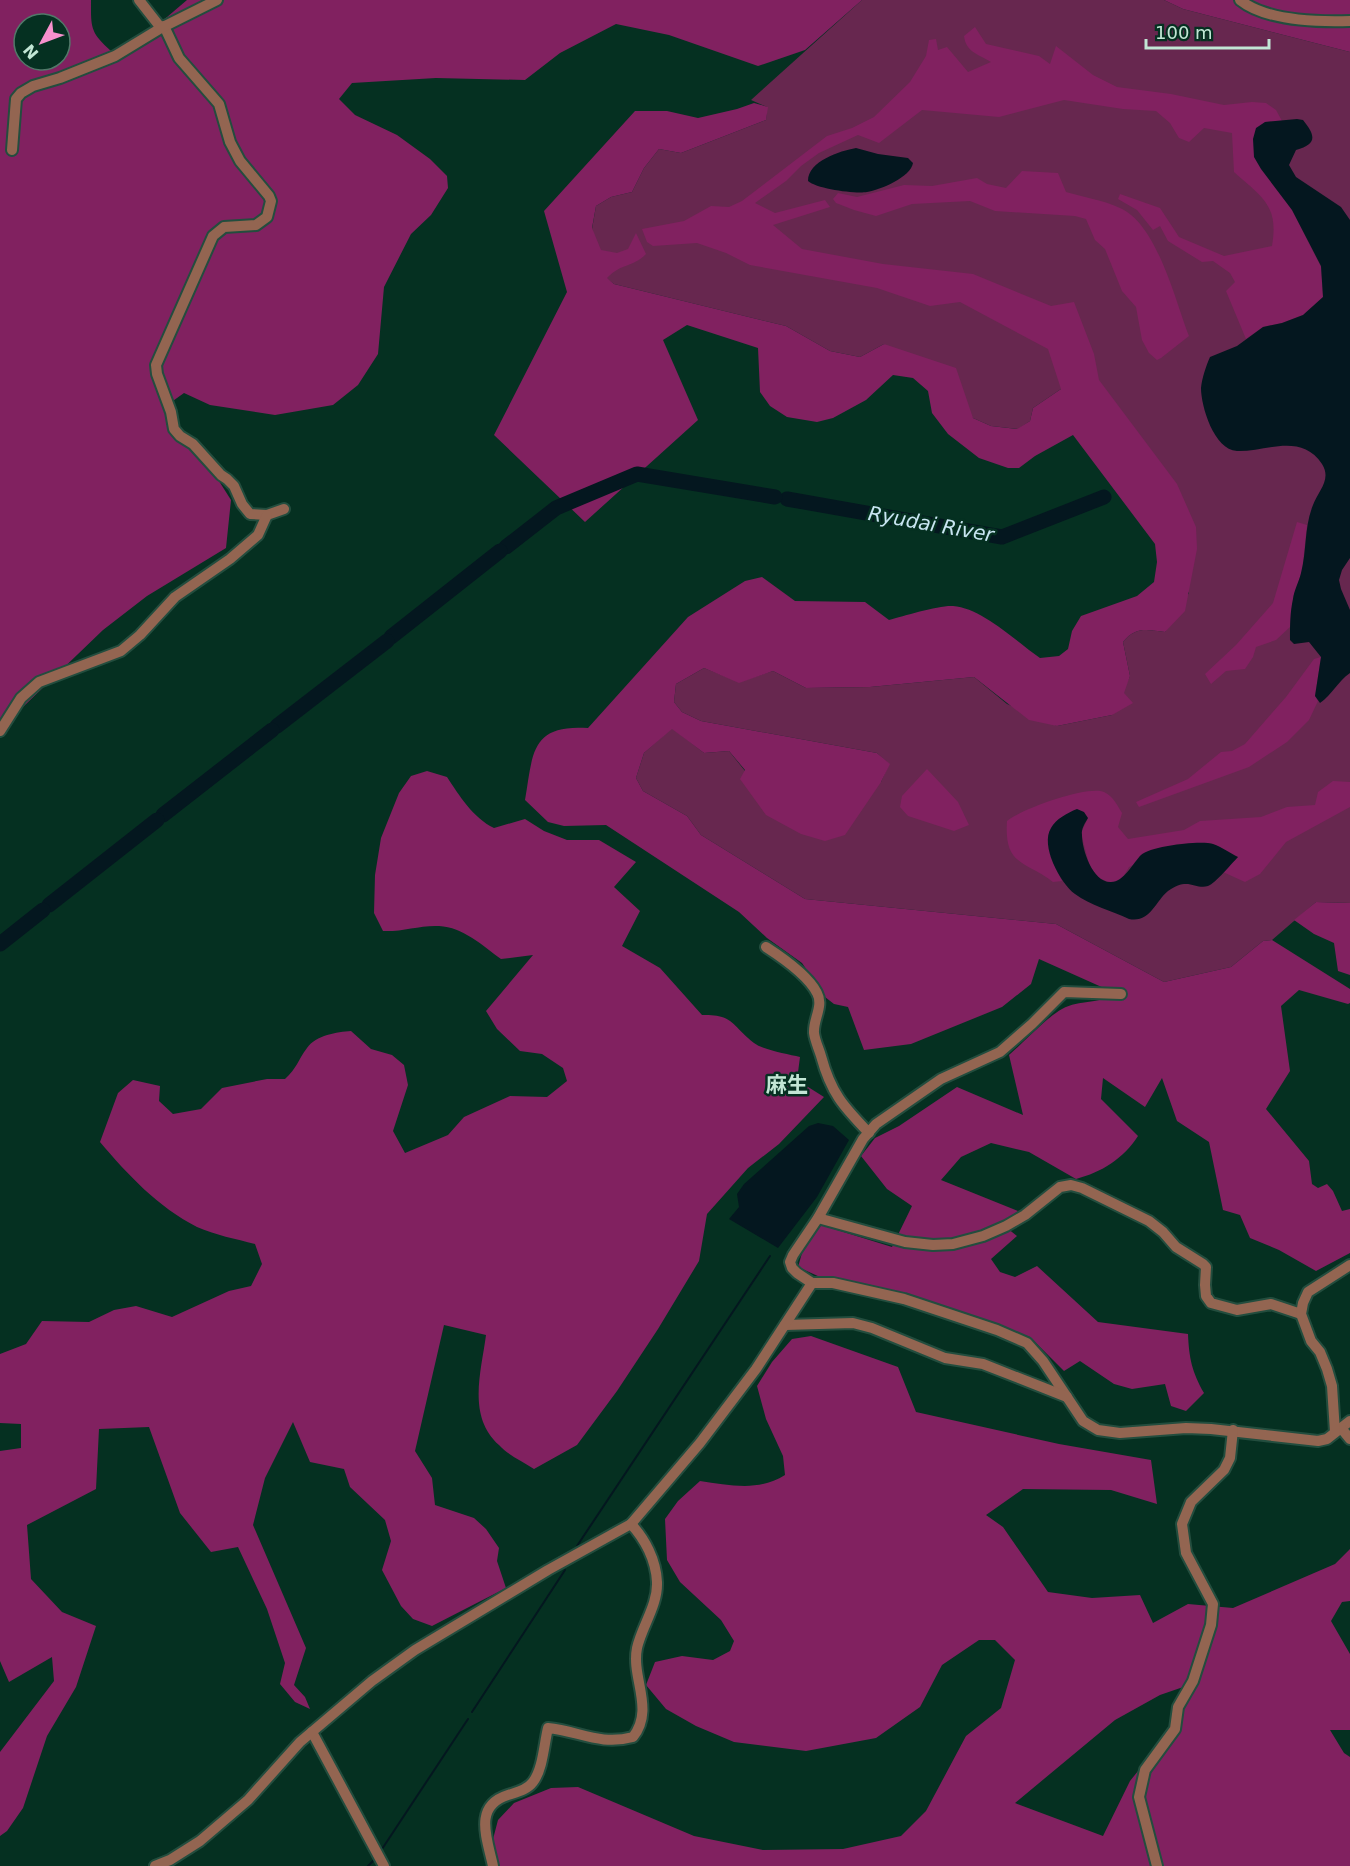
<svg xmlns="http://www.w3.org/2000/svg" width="1350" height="1866" viewBox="0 0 1350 1866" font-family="'DejaVu Sans','Noto Sans JP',sans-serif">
<rect width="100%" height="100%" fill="#053021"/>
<!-- green -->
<path fill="#67274f" d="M 862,0 L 1164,0 L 1183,9 L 1350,52 L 1350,903 L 1316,902 L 1272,940 L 1263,941 L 1231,967 L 1164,982 L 1056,924 L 805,899 L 701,835 L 687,816 L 643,791 L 636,778 L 644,753 L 672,728 L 704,753 L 729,751 L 745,771 L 881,782 L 889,764 L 877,753 L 701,721 L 682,712 L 674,702 L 676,684 L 704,668 L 739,682 L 773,671 L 806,688 L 870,687 L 974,677 L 1007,704 L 1057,726 L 1112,715 L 1130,676 L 1123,642 C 1136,626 1147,630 1165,632 L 1189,593 L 1061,389 L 1033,408 L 1030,421 L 1018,429 L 991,426 L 973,418 L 884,344 L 860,357 L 830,351 L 786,326 L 614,284 L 606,278 L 592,229 L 596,206 L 611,197 L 632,192 L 644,168 L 659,149 L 681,153 L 766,120 L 767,107 L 751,100 Z"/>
<!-- forest -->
<g fill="#812160" fill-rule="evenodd">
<path d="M 0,0 L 91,0 C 91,28 90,32 111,51 L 138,46 L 160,23 L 187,0 L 862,0 L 805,50 L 758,66 L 669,35 L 616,24 L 560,53 L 525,80 L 436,78 L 352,83 L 339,99 L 355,115 L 397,135 L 430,159 L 447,176 L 448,188 L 431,215 L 411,234 L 384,287 L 378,354 L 358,385 L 333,405 L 275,415 L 210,405 L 184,393 L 170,403 L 166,424 L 212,470 L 231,500 L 226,548 L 147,596 L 103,630 L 0,729 ZM 24,24 L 60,24 L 60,60 L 24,60 Z"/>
<path d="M 1164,0 L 1350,0 L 1350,52 L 1183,9 Z"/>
<path d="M 975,27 L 986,44 L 1039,56 L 1050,64 L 1056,46 L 1093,75 L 1117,87 L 1171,94 L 1224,105 L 1252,102 L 1266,103 L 1276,110 L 1282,121 L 1265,122 L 1280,192 L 1292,210 L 1321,267 L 1323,297 L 1303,315 L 1282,323 L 1263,327 L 1246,339 L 1226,291 L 1235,282 L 1230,273 L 1213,261 L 1202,262 L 1168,241 L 1160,226 L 1153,230 L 1137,210 L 1118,199 L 1120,194 L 1160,208 L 1179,237 L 1224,256 L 1272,246 C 1279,205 1262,197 1234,172 L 1232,133 L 1204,128 L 1189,142 L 1179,138 L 1170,123 L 1156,111 L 1123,109 L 1064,100 L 999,117 L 922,110 L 879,143 L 858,135 L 819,153 L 801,166 L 786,181 L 755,203 L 775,213 L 825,200 L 830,207 L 773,225 L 802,249 L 883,264 L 973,274 L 1051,306 L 1074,302 L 1094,354 L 1099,380 L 1177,484 L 1196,527 L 1197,549 L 1185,611 L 1165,632 C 1147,630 1136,626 1123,642 L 1130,676 L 1124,693 L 1133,703 L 1112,715 L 1057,726 L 1029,720 L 974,677 L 870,687 L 806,688 L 773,671 L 739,683 L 704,668 L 676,684 L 674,702 L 682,712 L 701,721 L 877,753 L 890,764 L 881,782 L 845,835 L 825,841 L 801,834 L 766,815 L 740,779 L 745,770 L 729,751 L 704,753 L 672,729 L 644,753 L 636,778 L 643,791 L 687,816 L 701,835 L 805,899 L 1056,924 L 1164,982 L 1231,967 L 1263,941 L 1272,940 L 1350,989 L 1350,1003 L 1348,1004 L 1299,990 L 1281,1006 L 1290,1071 L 1266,1109 L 1309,1161 L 1312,1184 L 1318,1188 L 1327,1184 L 1333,1191 L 1342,1211 L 1350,1209 L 1350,1253 L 1316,1271 L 1279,1250 L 1250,1238 L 1240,1215 L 1223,1210 L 1209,1142 L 1177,1121 L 1162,1078 L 1145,1107 L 1103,1078 L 1101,1099 L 1138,1136 C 1123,1159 1102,1172 1076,1179 L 1029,1152 L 991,1143 L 961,1157 L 941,1180 L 1018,1211 L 1002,1224 L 1017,1236 L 991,1259 L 1000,1272 L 1015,1277 L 1037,1266 L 1098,1322 L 1188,1334 C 1189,1358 1192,1372 1204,1393 L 1186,1411 L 1171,1406 L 1165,1384 L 1132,1389 L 1114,1384 L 1080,1361 L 1064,1371 L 1030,1337 L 905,1294 L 820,1277 L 798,1267 L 804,1246 L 821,1225 L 892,1247 L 912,1206 L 887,1189 L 861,1156 L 875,1138 L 899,1126 L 957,1087 L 1023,1115 L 1009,1055 C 1024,1042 1046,1018 1062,1009 C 1080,999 1099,1005 1115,993 L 1039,959 L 1031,984 L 1002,1007 L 911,1044 L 864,1050 L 848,1007 L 834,1004 L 825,997 L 802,963 L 767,938 L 739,912 L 606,825 L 564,826 L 548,822 L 525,800 C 533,754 530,724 588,728 L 688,617 L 745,581 L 762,577 L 795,601 L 865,602 L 889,620 C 904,616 939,605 953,606 C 982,608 1017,642 1040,658 L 1059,656 L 1068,649 L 1072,631 L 1081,616 L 1137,596 L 1154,582 L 1157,562 L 1155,544 L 1073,435 L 1035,456 L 1019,468 L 1008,468 L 979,458 L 948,434 L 932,413 L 928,391 L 913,378 L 893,375 L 866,400 L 833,418 L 817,422 L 787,417 L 770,406 L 760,392 L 758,348 L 687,325 L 663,340 L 698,420 L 585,522 L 494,435 L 567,292 L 544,211 L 635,111 L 667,111 L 698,118 L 737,109 L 754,103 L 768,107 L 766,120 L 681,153 L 659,149 L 644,168 L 632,192 L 611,197 L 596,206 L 592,228 L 601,250 L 617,253 L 628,249 L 636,233 L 646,254 C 632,268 621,263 607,278 L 614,284 L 786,326 L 830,351 L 860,357 L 884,344 L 956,368 L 973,418 L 991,426 L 1017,429 L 1030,421 L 1033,408 L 1061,389 L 1048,349 L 960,302 L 930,306 L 877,288 L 750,265 L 726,253 L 697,243 L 653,246 L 647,242 L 642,229 L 684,221 L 711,206 L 729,207 L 742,201 L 827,136 L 852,128 L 874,117 L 910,82 L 926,56 L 929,40 L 936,39 L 938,50 L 947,47 L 968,72 L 991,62 C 978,54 966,52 964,36 Z"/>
<path d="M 1022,171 L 1058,173 L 1066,192 C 1083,197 1103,200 1120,208 C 1157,224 1175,300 1189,336 L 1161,358 L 1157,360 L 1149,353 L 1142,340 L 1136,307 L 1122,291 L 1105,249 L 1095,240 L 1086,219 L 1075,216 L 995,211 L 970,201 L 912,204 L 876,216 L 854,210 L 836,203 L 833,199 L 838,193 L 857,197 L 904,185 L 932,186 L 977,178 L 987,184 L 1006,188 Z"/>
<path d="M 1297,522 L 1307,525 L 1302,572 L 1293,598 L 1290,627 L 1276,640 L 1256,647 L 1253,657 L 1245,669 L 1226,671 L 1211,684 L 1205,674 L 1236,645 L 1273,603 Z"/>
<path d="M 1321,657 L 1315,696 L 1318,701 L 1309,720 L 1287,742 L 1249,767 L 1139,807 L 1136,802 L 1188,779 L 1221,752 L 1232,751 L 1245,744 L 1286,697 L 1314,659 Z"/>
<path d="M 927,769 L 958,802 L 969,825 L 954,831 L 908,816 L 900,807 L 902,796 Z"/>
<path d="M 427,771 L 447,777 C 459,795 473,818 494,828 L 525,819 L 544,831 L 567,840 L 599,840 L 636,862 L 614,887 L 640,911 L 622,946 L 660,968 L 702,1015 C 734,1014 732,1026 754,1043 C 763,1050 788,1054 800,1057 L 797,1080 L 824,1097 L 779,1144 L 748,1168 L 707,1214 L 699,1261 L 658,1329 L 617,1391 L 577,1445 L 534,1469 C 522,1461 508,1455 499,1445 C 467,1416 481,1373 486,1335 L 444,1325 L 415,1451 L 432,1478 L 435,1505 L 474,1518 L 486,1529 L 499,1548 L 497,1561 L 506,1588 L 432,1626 L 413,1619 L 401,1606 L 382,1570 L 391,1541 L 385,1520 L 350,1487 L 344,1469 L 310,1462 L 293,1422 L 265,1478 L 253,1525 L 306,1648 L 294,1685 L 305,1697 L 310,1709 L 295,1702 L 280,1684 L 285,1663 L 267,1609 L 238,1547 L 211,1552 L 180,1513 L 149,1427 L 99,1429 L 96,1489 L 27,1525 L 31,1579 L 62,1612 L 96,1626 L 76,1687 L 47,1736 L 23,1808 L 7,1831 L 0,1836 L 0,1752 L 54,1681 L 52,1657 L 9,1682 L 0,1661 L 0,1451 L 21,1448 L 21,1424 L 0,1423 L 0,1354 L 26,1344 L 42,1321 L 89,1322 L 114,1310 L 136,1306 L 172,1317 L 229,1291 L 251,1286 L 262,1264 L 255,1244 C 236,1239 215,1235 197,1227 C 158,1207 128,1175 100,1142 L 118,1093 L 133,1080 L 160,1086 L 159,1101 L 173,1114 L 201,1109 L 222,1088 L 267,1079 L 285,1079 C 297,1068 298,1060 307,1048 C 316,1035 337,1032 351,1031 L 371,1049 L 392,1055 L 404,1065 L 408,1085 L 393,1131 L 405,1153 L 448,1135 L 464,1117 L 510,1096 L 547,1097 L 567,1081 L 563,1068 L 542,1054 L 520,1051 L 497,1029 L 486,1011 L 533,955 L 501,959 C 483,946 463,927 439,926 C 420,925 402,932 383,931 L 374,913 L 375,875 L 381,838 L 399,793 L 411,776 Z"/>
<path d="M 1333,781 L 1350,782 L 1350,807 L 1286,842 L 1260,874 L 1245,882 L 1223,872 L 1238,857 L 1211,843 L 1177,844 L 1129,867 L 1123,877 L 1115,882 L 1108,882 L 1097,877 L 1089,864 L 1081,833 L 1088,818 L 1050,856 L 1062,881 L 1053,882 C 1024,860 1004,866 1007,821 C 1021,809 1088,785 1104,792 C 1114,797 1117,805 1122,813 L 1118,827 L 1128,839 L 1184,830 L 1200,821 L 1261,817 L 1287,807 L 1315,805 L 1318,792 Z"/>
<path d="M 1316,902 L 1350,903 L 1350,975 L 1338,971 L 1334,943 L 1314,934 L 1294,920 Z"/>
<path d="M 811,1336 L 898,1367 L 916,1412 L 1059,1444 L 1151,1460 L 1157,1504 L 1111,1490 L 1023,1489 L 986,1515 L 1003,1527 L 1048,1592 L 1092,1598 L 1140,1595 L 1153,1623 L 1188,1604 L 1233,1608 L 1335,1564 L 1350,1549 L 1350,1601 L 1342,1602 L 1331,1621 L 1350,1654 L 1350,1730 L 1330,1730 L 1344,1753 L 1350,1757 L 1350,1866 L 494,1866 L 492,1843 L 498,1820 L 514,1803 L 551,1788 L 578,1787 L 694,1836 L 763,1850 L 843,1849 L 901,1836 L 926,1811 L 966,1736 L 1001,1708 L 1015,1660 L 995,1640 L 979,1640 L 942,1665 L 920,1707 L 876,1738 L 806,1751 L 734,1742 L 696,1726 L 666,1709 L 646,1685 L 655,1662 L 682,1656 L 713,1660 L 730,1651 L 734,1641 L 721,1620 L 680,1582 L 667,1560 L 665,1519 L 678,1501 L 700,1481 C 729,1485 759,1492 785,1475 L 783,1456 L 766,1419 L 757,1386 L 772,1362 L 792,1339 ZM 1189,1685 L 1179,1720 L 1130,1781 L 1103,1836 L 1015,1803 L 1115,1720 L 1160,1695 Z"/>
</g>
<!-- water -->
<g fill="#04171f">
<path d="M 1297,119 L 1303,120 C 1316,136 1317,144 1296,150 L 1289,165 L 1296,177 L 1341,207 L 1350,220 L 1350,558 L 1342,570 L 1339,580 L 1341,589 L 1350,610 L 1350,673 C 1338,681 1332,695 1320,703 L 1315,696 L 1321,657 L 1309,642 L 1294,644 L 1290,640 C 1290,626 1290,612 1293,599 C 1294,590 1299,582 1301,573 C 1307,550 1304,527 1313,505 C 1318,491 1332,480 1322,464 C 1301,432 1265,452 1237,451 C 1214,450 1201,406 1201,388 C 1202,378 1206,366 1210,357 L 1237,346 L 1263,327 L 1282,323 L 1303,315 L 1323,297 L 1321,266 L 1292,210 L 1261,169 L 1254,157 L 1253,139 L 1256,128 L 1265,122 Z"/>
<path d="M 856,148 L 878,154 L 908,158 L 913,163 C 911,177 880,190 867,192 C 855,194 817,189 808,181 C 808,161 840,151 856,148 Z"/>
<path d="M 1077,809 L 1084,812 L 1088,818 C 1085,823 1081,829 1082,835 C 1082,850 1093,883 1111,882 C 1124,882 1133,863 1141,855 C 1151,846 1201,840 1213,844 C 1222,847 1230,853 1238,857 C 1231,864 1216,883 1208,886 C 1195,890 1188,876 1168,891 C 1155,902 1150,923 1129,919 C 1112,911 1090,905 1075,894 C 1060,883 1040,845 1051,828 C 1056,819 1067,813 1077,809 Z"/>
<path d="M 818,1123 L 833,1126 L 849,1140 L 817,1197 L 778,1248 L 729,1219 L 739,1207 L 737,1194 L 744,1184 L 809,1126 Z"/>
</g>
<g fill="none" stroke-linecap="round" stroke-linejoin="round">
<!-- stream -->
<g stroke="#04171f" stroke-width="2">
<path d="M 577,1546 L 770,1256"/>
<path d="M 472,1712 L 565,1570"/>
<path d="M 382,1849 L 468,1719"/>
<path d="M 368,1866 L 375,1859"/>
</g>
<!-- river -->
<g stroke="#04171f" stroke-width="15">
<path d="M 787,499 L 1002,537 L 1104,497"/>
<path d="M 506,547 L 556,508 L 637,474 L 775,497"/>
<path d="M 391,637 L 500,551"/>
<path d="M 277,726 L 387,641"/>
<path d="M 163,815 L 272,730"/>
<path d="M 49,905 L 157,820"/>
<path d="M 0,944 L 43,910"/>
</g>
<defs>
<g id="minor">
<path d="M 139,0 L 161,28"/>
<path d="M 1240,0 C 1266,21 1318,22 1350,21"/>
<path d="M 164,26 L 179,58 L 219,104 L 230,142 L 240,161 L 269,196 L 271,201 L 267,217 L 256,225 L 224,227 L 213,236 L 156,365 L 157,374 L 171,412 L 174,429 L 180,436 L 193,444 L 221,475 L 227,479 L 234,486 L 242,504 L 250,514 L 267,515 L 284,509"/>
<path d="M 12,150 L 16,99 L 21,93 L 33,86 L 60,78 L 115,56 L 161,28 L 217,0"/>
<path d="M 0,731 L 21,698 L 39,682 L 121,651 L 140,635 L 175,597 L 230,559 L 258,535 L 267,515"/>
<path d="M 766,947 C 783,958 808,975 817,993 C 824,1006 813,1019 814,1033 C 815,1041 819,1049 821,1056 C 831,1093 843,1106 869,1133"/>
<path d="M 1121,994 L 1064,992 L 1032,1024 L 1000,1052 L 941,1079 L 876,1124 L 863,1139 L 818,1218 L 793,1255 L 790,1262 L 792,1268 L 797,1273 L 812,1283 L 833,1283 L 904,1299 L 997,1330 L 1027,1343 L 1043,1361 L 1083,1421 L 1098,1430 L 1120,1433 L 1186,1428 L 1211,1429 L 1318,1441 L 1327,1439 L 1350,1421"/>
<path d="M 818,1218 L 905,1242 L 933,1245 L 953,1244 L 983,1236 L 1006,1226 L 1025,1215 L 1060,1187 L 1071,1185 L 1082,1188 L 1149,1221 L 1163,1232 L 1176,1247 L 1203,1264 L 1206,1267 L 1205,1285 L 1206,1296 L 1211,1303 L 1237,1310 L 1271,1304 L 1301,1314"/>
<path d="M 785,1325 L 853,1323 L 872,1328 L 945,1358 L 983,1364 L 1067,1397"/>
<path d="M 1341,1428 L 1350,1439"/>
<path d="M 1335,1432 L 1332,1386 L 1327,1369 L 1320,1352 L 1311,1341 L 1301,1314 L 1303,1303 L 1308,1292 L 1350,1265"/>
<path d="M 312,1732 L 384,1866"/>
<path d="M 155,1866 L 170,1860 L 200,1841 L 248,1800 L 300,1742 L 372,1681 L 415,1650 L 548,1570 L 631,1524 L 700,1443 L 756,1369 L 812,1283"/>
<path d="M 493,1866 C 487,1838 473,1806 508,1795 C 517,1792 527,1790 533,1782 C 543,1769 544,1744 548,1728 C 579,1731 600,1746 633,1737 C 655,1709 631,1678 637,1648 C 642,1626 658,1605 657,1582 C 656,1560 645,1539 631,1524"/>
<path d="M 1157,1866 L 1139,1797 L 1145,1770 L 1175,1729 L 1178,1707 L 1193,1681 L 1211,1625 L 1213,1604 L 1186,1553 L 1182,1524 L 1191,1502 L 1224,1470 L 1230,1458 L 1233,1430"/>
</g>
</defs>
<!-- minor casing -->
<use href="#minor" stroke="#234d3e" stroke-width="14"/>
<!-- minor -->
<use href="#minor" stroke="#936551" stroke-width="10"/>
</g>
<g text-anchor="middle" stroke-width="5" stroke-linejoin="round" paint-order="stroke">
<!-- water labels -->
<g font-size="20" font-style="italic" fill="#c9e6f2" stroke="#053021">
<text transform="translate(931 524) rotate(10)" y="7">Ryudai River</text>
</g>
<!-- quarter labels -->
<g font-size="21" font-weight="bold" fill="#c2e6d5" stroke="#053021">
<text x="787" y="1092">麻生</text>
</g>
</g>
<!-- north arrow -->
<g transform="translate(42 42) rotate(229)"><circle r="28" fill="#053021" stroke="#517969" stroke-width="1.5"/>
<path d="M0-4.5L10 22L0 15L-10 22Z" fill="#f790cd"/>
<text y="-9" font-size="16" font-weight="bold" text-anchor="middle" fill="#c2e6d5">N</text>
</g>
<!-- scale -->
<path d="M1146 39v9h123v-9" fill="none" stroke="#c2e6d5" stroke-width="3"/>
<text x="1155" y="39" font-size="18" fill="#c2e6d5" stroke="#053021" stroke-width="4.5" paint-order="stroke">100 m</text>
</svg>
